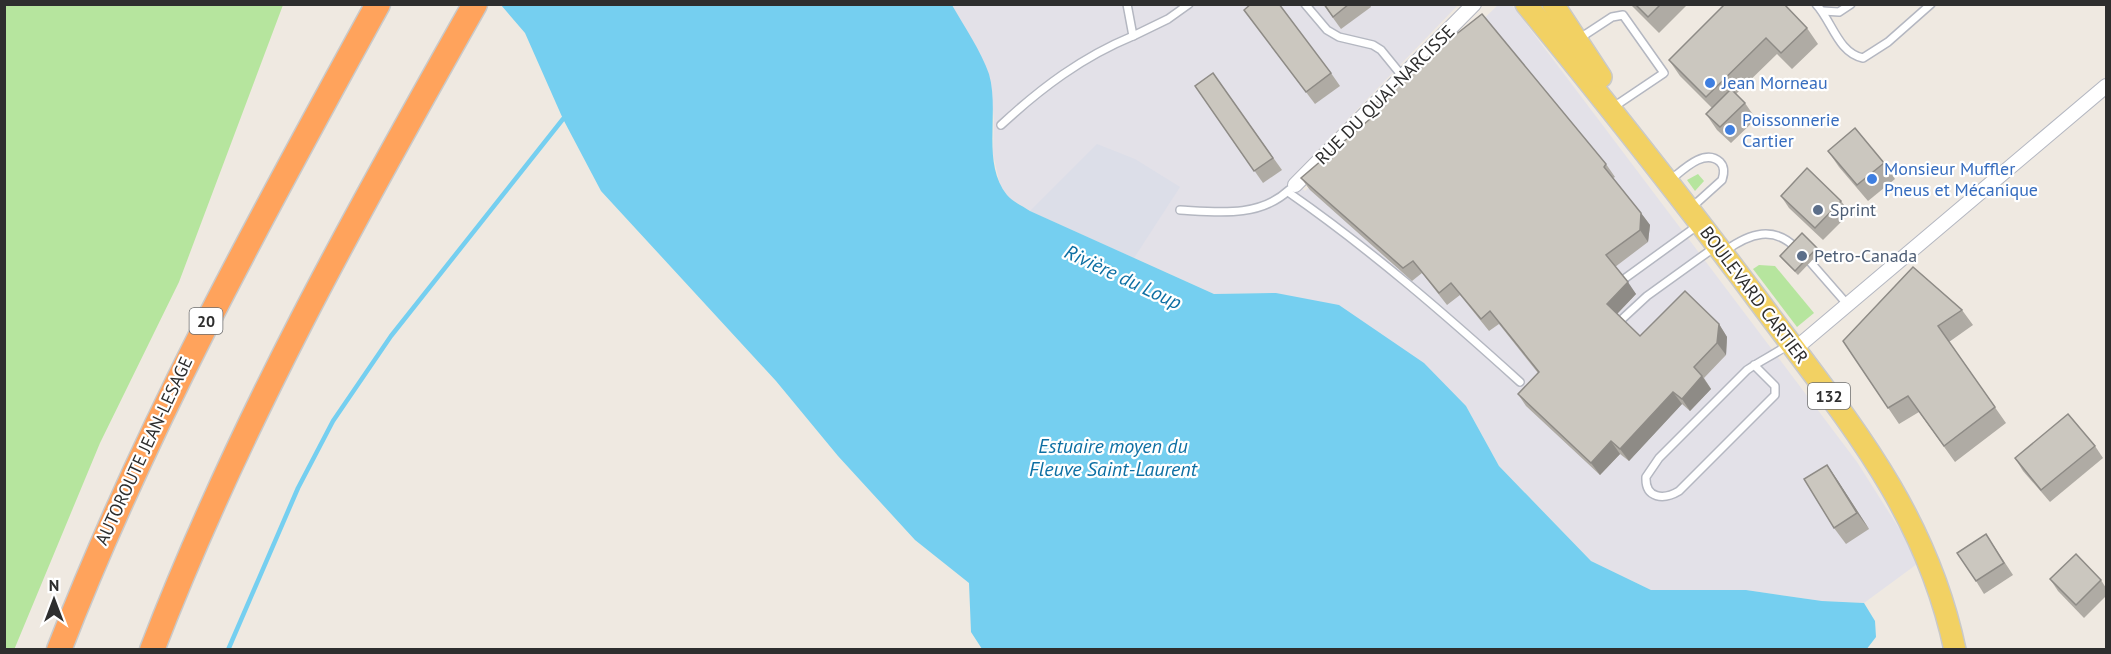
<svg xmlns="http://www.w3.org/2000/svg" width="2111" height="654" viewBox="0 0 2111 654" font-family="'PT Sans',sans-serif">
<rect width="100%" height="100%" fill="#efe9e1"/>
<!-- industrial -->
<path fill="#e3e1e8" d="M 952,5 L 1458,5 L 1290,179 L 1305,191 L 1498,5 L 1512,5 L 1857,462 L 1902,533 L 1917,564 L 1864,603 L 1822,601 L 1746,590 L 1651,590 L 1591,561 L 1499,466 L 1466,406 L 1276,293 L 1214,294 L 1030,211 L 1009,198 L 1000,185 L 993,154 L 994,120 L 989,74 Z"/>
<!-- airport -->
<path fill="#dcdee8" d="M 1097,144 L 1135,159 L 1180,187 L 1134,258 L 1030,211 Z"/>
<!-- green -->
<g fill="#b6e59e">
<path d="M 4,5 L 283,5 L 179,282 L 100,443 L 14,650 L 4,649 Z"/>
<path d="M 1698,174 L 1704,181 L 1695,191 L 1687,180 Z"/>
<path d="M 1759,265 L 1775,266 L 1814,313 L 1797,327 L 1753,269 Z"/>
</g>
<!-- water -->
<path fill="#75cff0" d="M 501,5 L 952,5 C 964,26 981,51 989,74 C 1000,112 981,163 1007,195 C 1013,202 1023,206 1030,211 L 1214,294 L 1276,293 L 1339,305 L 1424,363 L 1466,406 L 1499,466 L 1591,561 L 1651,590 L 1746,590 L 1822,601 L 1864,603 L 1875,621 L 1876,637 L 1866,650 L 982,649 L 971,632 L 969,583 L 915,540 L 838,456 L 776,381 L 601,191 L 563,119 L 525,33 Z"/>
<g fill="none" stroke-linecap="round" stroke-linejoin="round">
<!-- stream -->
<path stroke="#75cff0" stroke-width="4.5" d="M 228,650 L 298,488 L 333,421 L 391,336 L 563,119"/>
<defs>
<g id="service">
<path d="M 1127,4 L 1133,36 L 1168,19 L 1189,4"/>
<path d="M 1305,4 L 1327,30 L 1339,37 L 1373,45 L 1381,50 L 1403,77"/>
<path d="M 1816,4 C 1832,21 1838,53 1863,58 L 1888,42 L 1931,4"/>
<path d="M 1823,11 L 1839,12 L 1851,4"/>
<path d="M 1580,38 L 1612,17 L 1623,15 L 1664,73 L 1612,108"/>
<path d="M 1001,125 C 1041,88 1082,57 1133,36"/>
<path d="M 1669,181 C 1681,172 1704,147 1720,162 C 1725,167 1724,174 1722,180 L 1691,208"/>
<path d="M 1288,192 C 1370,249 1446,315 1520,382"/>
<path d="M 1180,210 C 1217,212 1259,218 1289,190"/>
<path d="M 1725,251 C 1750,233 1774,225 1797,249"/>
<path d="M 1805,256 L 1847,304"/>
<path d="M 1624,279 L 1697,226"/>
<path d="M 1620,321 L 1647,296 L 1715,247"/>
<path d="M 1754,365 L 1775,386 L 1775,395 L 1679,491 C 1664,500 1645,499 1646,477 L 1659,458 L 1747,370 C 1760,361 1775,354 1788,345"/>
</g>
<g id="minor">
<path d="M 1295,185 L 1474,4"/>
<path d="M 1795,349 L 2106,86"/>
</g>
<g id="primary">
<path d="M 1526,4 C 1609,106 1689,207 1767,312 C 1849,422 1926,512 1955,650"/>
<path d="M 1553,4 L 1601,77"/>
</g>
<g id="motorway">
<path d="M 59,650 C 147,423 261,217 378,4"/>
<path d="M 152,650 C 239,424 356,214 475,4"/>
</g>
</defs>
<!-- service casing -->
<use href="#service" stroke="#b4b7c1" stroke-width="10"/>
<!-- minor casing -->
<use href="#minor" stroke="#b4b7c1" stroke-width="16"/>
<!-- primary casing -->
<use href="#primary" stroke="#c9c9c9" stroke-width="24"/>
<!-- motorway casing -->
<use href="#motorway" stroke="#c9c9c9" stroke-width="27"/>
<!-- service -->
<use href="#service" stroke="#fff" stroke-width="7"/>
<!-- minor -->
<use href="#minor" stroke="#fff" stroke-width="14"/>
<!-- primary -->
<use href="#primary" stroke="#f2d163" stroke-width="21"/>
<!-- motorway -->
<use href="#motorway" stroke="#ffa35c" stroke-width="24"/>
</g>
<!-- wall -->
<g fill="#afaba4">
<path d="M 1323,4 L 1370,4 L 1371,7 L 1341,29 Z"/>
<path d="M 1630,4 L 1688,4 L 1659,33 Z"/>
<path d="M 1244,10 L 1331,73 L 1340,86 L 1315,104 Z"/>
<path d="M 1807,28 L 1818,44 L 1792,69 L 1777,54 L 1736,94 L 1745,103 L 1756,119 L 1731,143 L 1717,130 L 1706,114 L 1712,108 L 1680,76 L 1669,60 Z"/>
<path d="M 1213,73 L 1282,170 L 1263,183 L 1195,86 Z"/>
<path d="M 1398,80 L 1606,164 L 1615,177 L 1613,178 L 1641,213 L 1650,225 L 1648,242 L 1615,267 L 1636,294 L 1617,314 L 1640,336 L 1719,324 L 1727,337 L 1726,355 L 1704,378 L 1711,389 L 1690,411 L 1682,404 L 1629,461 L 1620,454 L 1600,475 L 1526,406 L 1518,394 L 1538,373 L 1499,324 L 1489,331 L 1460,295 L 1447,305 L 1422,273 L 1412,281 L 1310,190 L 1301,178 L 1377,113 L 1401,84 Z"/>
<path d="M 1828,151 L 1884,163 L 1895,179 L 1868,201 L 1839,167 Z"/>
<path d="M 1781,196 L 1841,201 L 1850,213 L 1823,240 L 1789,208 Z"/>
<path d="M 1817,248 L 1820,252 L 1798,275 L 1783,260 L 1780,256 Z"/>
<path d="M 1962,310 L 1973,325 L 1949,342 L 2006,423 L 1955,462 L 1919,412 L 1899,424 L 1843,341 Z"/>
<path d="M 2095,446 L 2103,458 L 2050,502 L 2023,471 L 2015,458 Z"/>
<path d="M 1827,465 L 1838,481 L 1869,529 L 1846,544 L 1834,528 Z"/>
<path d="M 1994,546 L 2013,575 L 1984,594 L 1976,581 Z"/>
<path d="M 2050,579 L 2101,580 L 2106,588 L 2106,596 L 2084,618 L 2058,591 Z"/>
</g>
<!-- shaded-wall -->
<g fill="#8e8b86">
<path d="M 1641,213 L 1650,225 L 1648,242 L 1640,230 Z"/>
<path d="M 1628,282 L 1636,294 L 1615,316 L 1607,304 Z"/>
<path d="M 1719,324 L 1727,337 L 1726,355 L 1717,343 Z"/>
<path d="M 1702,376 L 1711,389 L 1690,411 L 1682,399 Z"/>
<path d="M 1673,392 L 1682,404 L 1629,461 L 1620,449 Z"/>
<path d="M 1611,441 L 1620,454 L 1600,475 L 1591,463 Z"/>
<path d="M 1827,465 L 1838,481 L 1869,529 L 1857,513 Z"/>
</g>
<!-- building -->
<g fill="#cbc7bf" stroke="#8e8b86" stroke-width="1.5">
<path d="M 1251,4 L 1279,4 L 1331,73 L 1306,92 L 1244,10 Z"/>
<path d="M 1324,4 L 1349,4 L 1333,17 Z"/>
<path d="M 1635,4 L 1661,4 L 1648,17 Z"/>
<path d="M 1725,4 L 1784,4 L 1807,28 L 1781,53 L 1766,38 L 1706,97 L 1669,60 Z"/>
<path d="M 1482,14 L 1606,164 L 1604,167 L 1641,213 L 1640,230 L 1606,255 L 1628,282 L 1607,304 L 1640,336 L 1685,291 L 1719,324 L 1717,343 L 1694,367 L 1702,376 L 1682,399 L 1673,392 L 1620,449 L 1611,441 L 1591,463 L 1518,394 L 1539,372 L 1490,311 L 1481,319 L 1451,283 L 1439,293 L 1413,261 L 1403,268 L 1301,178 L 1377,113 L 1372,106 L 1402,83 L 1398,80 Z"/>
<path d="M 1213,73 L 1273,158 L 1254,171 L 1195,86 Z"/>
<path d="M 1731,89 L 1745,103 L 1720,127 L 1706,114 Z"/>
<path d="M 1855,128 L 1884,163 L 1857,185 L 1828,151 Z"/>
<path d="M 1807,168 L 1841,201 L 1815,228 L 1781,196 Z"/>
<path d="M 1802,233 L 1817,248 L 1795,271 L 1780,256 Z"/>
<path d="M 1913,267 L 1962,310 L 1938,326 L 1995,407 L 1944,446 L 1908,396 L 1888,408 L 1843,341 Z"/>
<path d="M 2068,414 L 2095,446 L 2041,490 L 2015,458 Z"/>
<path d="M 1827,465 L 1857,513 L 1834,528 L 1804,479 Z"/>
<path d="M 1986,534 L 2004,563 L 1976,581 L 1957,553 Z"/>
<path d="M 2076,554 L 2101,580 L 2076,605 L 2050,579 Z"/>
</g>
<!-- markers -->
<g fill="#3f7fe0" stroke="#fff" stroke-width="2">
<circle cx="1710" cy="83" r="6"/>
<circle cx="1730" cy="130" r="6"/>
<circle cx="1872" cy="179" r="6"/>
</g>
<g fill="#5c6f8a" stroke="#fff" stroke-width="2">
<circle cx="1818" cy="210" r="6"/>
<circle cx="1802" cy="256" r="6"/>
</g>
<g text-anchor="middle" stroke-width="4.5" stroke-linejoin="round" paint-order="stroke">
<!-- shield labels -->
<g fill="#fff" stroke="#6d6d6d" stroke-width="1.5">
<rect x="189.5" y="308" width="33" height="26" rx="4.5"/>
<rect x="1808" y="383" width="42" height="26" rx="4.5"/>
</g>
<g font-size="16" font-weight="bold" fill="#2e2e2e">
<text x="206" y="327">20</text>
<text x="1829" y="402">132</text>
</g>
<!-- shop labels -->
<g font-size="18" fill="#366cbe" stroke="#fff" text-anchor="start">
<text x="1722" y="89">Jean Morneau</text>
<text x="1742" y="126">Poissonnerie<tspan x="1742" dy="21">Cartier</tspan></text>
<text x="1884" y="175">Monsieur Muffler<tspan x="1884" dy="21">Pneus et Mécanique</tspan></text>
</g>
<!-- street labels -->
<g font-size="18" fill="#2e2e2e" stroke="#fff">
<text transform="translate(1385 95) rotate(-45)" y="6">RUE DU QUAI-NARCISSE</text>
<text transform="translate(1754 295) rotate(53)" y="6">BOULEVARD CARTIER</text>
<text transform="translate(144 451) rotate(-65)" y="6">AUTOROUTE JEAN-LESAGE</text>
</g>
<!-- service labels -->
<g font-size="18" fill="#4e5e75" stroke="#fff" text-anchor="start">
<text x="1830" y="216">Sprint</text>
<text x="1814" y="262">Petro-Canada</text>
</g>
<!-- water labels -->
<g font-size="20" font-style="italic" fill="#0d6fa3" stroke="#fff">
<text transform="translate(1123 277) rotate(25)" y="7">Rivière du Loup</text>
<text x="1113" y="453">Estuaire moyen du<tspan x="1113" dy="23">Fleuve Saint-Laurent</tspan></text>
</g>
</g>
<!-- border -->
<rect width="2111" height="654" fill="none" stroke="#2e2e2e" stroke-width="12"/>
<!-- north arrow -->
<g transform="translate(54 600)" stroke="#ffffff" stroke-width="4.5" paint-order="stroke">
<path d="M0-4.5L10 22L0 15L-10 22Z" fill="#2e2e2e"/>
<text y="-9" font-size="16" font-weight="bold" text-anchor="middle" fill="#2e2e2e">N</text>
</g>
</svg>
